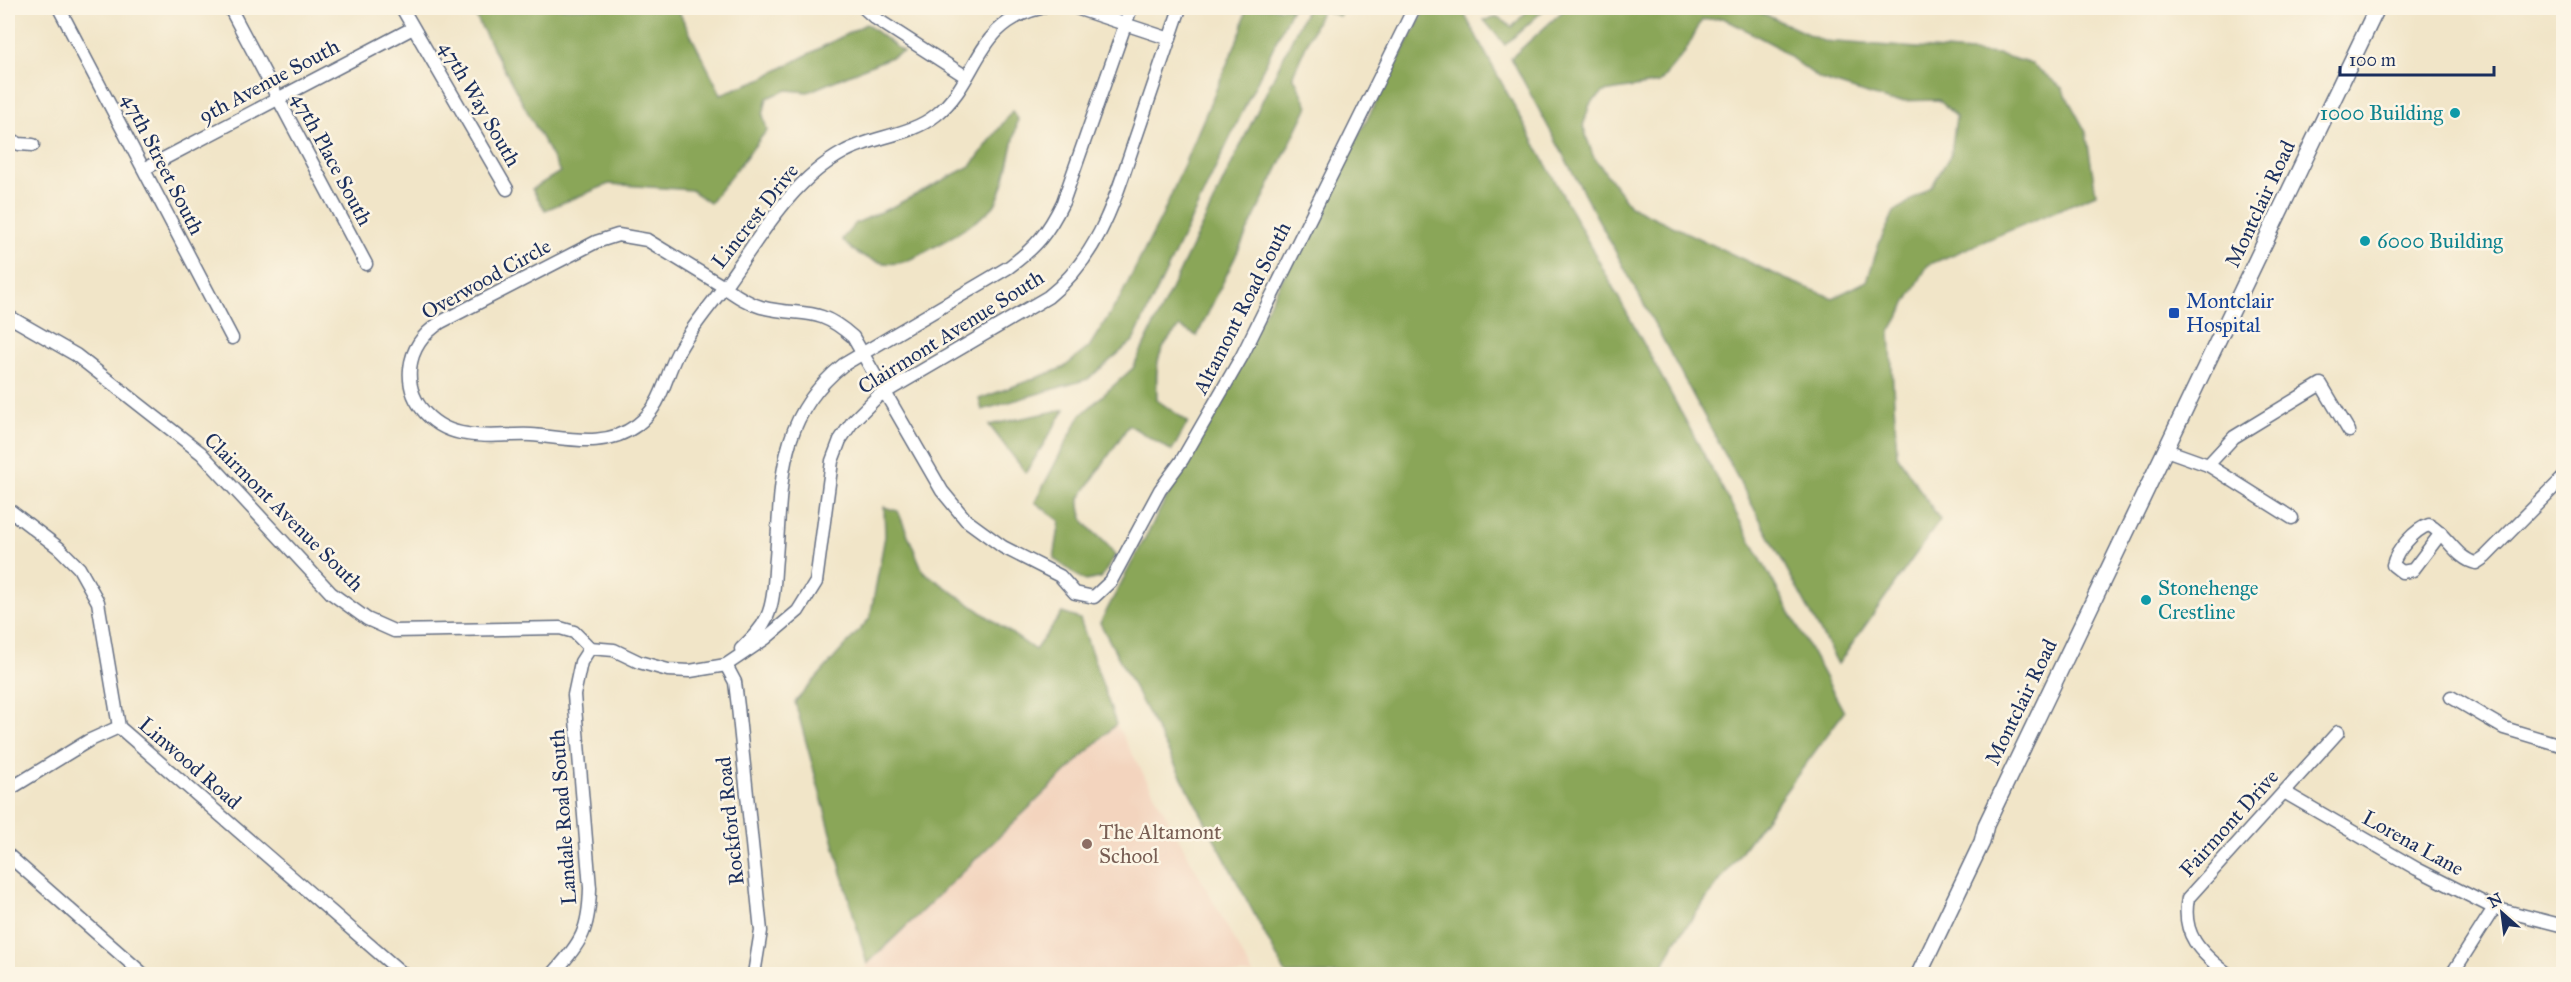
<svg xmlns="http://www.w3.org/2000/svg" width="2571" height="982" viewBox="0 0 2571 982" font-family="'IM FELL Great Primer',serif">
<rect width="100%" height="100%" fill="#fcf5e5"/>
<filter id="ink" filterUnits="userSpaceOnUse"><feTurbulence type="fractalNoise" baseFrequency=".0167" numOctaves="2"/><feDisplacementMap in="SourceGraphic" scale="12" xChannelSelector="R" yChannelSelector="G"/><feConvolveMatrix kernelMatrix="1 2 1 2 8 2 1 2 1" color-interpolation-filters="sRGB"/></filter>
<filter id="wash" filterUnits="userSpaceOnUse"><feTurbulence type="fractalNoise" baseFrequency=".008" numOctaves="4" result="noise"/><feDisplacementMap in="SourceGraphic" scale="24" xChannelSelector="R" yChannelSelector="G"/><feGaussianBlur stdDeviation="1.35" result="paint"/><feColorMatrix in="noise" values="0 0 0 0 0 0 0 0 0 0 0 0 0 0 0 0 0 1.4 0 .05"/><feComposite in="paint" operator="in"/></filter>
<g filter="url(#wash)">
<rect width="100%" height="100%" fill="#f1e5c8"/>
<!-- built -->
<path fill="#f3d4be" d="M 1116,724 L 1253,974 L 868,974 L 867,964 Z"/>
<!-- forest -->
<g fill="#8aa659" stroke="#526a5c" stroke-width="1.5" fill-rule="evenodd">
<path d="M 471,8 L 677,8 L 721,94 L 761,79 L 866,24 L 903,52 L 808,92 L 787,90 L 767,98 L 763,115 L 767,130 L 710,203 L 691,190 L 609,184 L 545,210 L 532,189 L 560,172 Z"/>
<path d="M 1246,8 L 1292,8 L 1133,341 L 1088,379 L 982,410 L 979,399 L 1063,368 L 1089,347 L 1120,298 L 1162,216 L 1242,29 Z"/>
<path d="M 1307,8 L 1343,8 L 1339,16 L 1322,9 L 1293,75 L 1308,106 L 1197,336 L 1180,327 C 1154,351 1156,366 1157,400 L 1188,422 L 1172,451 L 1129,425 L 1080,498 C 1078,533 1104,532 1115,556 L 1101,578 L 1085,581 L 1054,559 L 1060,521 L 1035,502 L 1080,416 L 1133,368 Z"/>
<path d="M 1426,8 L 1461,8 L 1844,712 L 1674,943 L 1659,974 L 1286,974 L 1100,623 Z"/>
<path d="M 1530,8 L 1546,8 L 1505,45 L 1484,20 L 1498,17 L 1512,27 Z"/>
<path d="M 1566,8 L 1751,8 L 1823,41 L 1998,54 L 2032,64 L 2062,88 L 2086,132 L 2096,194 L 1928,265 L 1890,332 L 1897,455 L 1940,520 L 1838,664 L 1511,58 ZM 1723,18 L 1774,45 L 1820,79 L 1890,101 L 1939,100 L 1956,117 L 1951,154 L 1932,186 L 1894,212 L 1879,244 L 1867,281 L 1833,298 L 1785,279 L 1630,206 L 1593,156 L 1583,126 L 1590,104 L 1604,92 L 1659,83 L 1685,52 L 1702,20 Z"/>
<path d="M 1012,111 L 1018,119 C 1014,138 1004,195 993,207 C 979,222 922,256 903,262 C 883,268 853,255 842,239 L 856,223 L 892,207 L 972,165 Z"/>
<path d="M 1065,409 L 1026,473 L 989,425 Z"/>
<path d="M 884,507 L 898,511 L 923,571 L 1035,650 L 1062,613 L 1080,619 L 1116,724 L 867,964 L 795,702 L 870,618 L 885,536 Z"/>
</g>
</g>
<g filter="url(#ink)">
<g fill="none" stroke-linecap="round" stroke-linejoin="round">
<defs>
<g id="minor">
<path d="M 59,8 L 232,338"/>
<path d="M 230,8 L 366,264"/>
<path d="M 402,8 L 507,189"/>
<path d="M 864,8 L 875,18 L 965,76"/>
<path d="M 1041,8 C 974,23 980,80 936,115 C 910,136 873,136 844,152 C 790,181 759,239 724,287 C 736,295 747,303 761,307 C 803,318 816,304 853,337 L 942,491 L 966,520 L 1003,547 L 1060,576 L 1075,593 L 1094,597 L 1111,581 L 1160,490 L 1182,460 L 1242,356 L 1414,8"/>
<path d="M 1076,8 L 1170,39"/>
<path d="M 8,137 L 19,144 L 33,145"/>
<path d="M 144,169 L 413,28"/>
<path d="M 618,235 L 647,240 L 724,287 C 708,309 689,330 677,354 C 664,380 662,406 637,425 C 605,449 568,438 531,435 C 510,434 488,438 467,434 C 435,430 407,404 410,369 C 412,348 424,333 441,322 L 596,242 Z"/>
<path d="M 8,316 L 76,355 L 201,453 L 331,593 L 367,619 L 394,631 L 560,628 L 574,632 L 590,648 L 614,650 L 639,662 L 668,670 L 690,671 L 726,665 L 766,638 L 798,611 L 816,582 L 832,461 L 840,440 L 853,421 L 877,397 L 1048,297 C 1101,255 1116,195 1137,134 C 1151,92 1166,50 1180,8"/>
<path d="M 2166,450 L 2208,465 L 2234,437 L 2321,384 L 2349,431"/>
<path d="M 2208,465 L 2292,518"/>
<path d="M 8,509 L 59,548 L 79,568 L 98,602 L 119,727 L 403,974"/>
<path d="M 2441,533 L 2413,570 L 2402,572 L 2393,565 C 2396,551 2415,529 2429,525 C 2447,534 2456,559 2476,563 L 2485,557 L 2564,477"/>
<path d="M 741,649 C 751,639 761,630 767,617 C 775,599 774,577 776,558 C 782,481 777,418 843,365 L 1009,267 C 1036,247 1048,233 1063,202 L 1131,8"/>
<path d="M 726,665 L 735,682 L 738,707 L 761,931 L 754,974"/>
<path d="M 2451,697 L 2504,728 L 2564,746"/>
<path d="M 8,790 L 88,741 L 119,727"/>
<path d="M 2284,792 L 2417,869 L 2494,908 L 2564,926"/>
<path d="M 8,855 L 143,974"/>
<path d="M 553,974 C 581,941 589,933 590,888 L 574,695 L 581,662 L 590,648"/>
<path d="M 2228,974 C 2200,953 2181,934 2188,898 L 2338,732"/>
<path d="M 2452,974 L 2494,908"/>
</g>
<path id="major" d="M 1919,974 L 1982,842 L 1986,825 L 2377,8"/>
</defs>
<!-- minor casing -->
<use href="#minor" stroke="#666f83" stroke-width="15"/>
<!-- major casing -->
<use href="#major" stroke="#666f83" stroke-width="18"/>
<!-- minor -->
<use href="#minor" stroke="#fff" stroke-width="12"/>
<!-- major -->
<use href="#major" stroke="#fff" stroke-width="15"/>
</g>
</g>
<!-- markers -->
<g fill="#0f9aa8" stroke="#fcf5e5" stroke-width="2">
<circle cx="2455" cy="113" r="6"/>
<circle cx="2365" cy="241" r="6"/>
<circle cx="2146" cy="600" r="6"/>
</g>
<rect fill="#1a4fb4" stroke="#fcf5e5" stroke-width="2" x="2168" y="307" width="12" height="12" rx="3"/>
<circle fill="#8d6e63" stroke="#fcf5e5" stroke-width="2" cx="1087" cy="844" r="6"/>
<g text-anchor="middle" stroke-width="5" stroke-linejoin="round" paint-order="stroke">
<!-- street labels -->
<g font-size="21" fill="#1b2f5e" stroke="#fcf5e5">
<text transform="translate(269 81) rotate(-28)" y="7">9th Avenue South</text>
<text transform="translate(480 104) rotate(60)" y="7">47th Way South</text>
<text transform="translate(332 159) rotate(62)" y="7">47th Place South</text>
<text transform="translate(163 164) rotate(63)" y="7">47th Street South</text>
<text transform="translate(2260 204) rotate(-65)" y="7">Montclair Road</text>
<text transform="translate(755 216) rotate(-52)" y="7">Lincrest Drive</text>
<text transform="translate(486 279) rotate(-29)" y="7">Overwood Circle</text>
<text transform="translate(1242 308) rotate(-63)" y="7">Altamont Road South</text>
<text transform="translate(951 332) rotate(-32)" y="7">Clairmont Avenue South</text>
<text transform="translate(284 512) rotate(45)" y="7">Clairmont Avenue South</text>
<text transform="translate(2021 702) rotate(-64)" y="7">Montclair Road</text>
<text transform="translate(190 763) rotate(41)" y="7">Linwood Road</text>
<text transform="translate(563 817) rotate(-94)" y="7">Landale Road South</text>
<text transform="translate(730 821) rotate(-96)" y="7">Rockford Road</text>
<text transform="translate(2229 823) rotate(-48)" y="7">Fairmont Drive</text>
<text transform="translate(2413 843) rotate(29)" y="7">Lorena Lane</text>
</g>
<!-- culture labels -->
<g font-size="21" fill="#0d838f" stroke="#fcf5e5" text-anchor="start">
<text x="2443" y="120" text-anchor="end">1000 Building</text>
<text x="2377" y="248">6000 Building</text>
<text x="2158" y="595">Stonehenge<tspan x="2158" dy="24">Crestline</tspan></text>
</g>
<!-- transit labels -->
<g font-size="21" fill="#164399" stroke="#fcf5e5" text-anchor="start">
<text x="2186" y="308">Montclair<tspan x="2186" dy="24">Hospital</tspan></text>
</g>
<!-- education labels -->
<g font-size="21" fill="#785e54" stroke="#fcf5e5" text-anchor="start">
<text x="1099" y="839">The Altamont<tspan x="1099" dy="24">School</tspan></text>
</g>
</g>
<!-- margin -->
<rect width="2571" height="982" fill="none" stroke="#fcf5e5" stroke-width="30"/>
<!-- north arrow -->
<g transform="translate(2502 913) rotate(332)" stroke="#fcf5e5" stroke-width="4.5" paint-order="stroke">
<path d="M0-4.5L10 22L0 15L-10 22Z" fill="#1b2f5e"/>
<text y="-9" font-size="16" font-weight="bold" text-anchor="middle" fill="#1b2f5e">N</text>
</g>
<!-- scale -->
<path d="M2340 66v9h154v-9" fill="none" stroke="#1b2f5e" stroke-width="3"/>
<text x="2349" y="66" font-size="18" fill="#1b2f5e" stroke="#fcf5e5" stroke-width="4.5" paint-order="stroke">100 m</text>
</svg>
